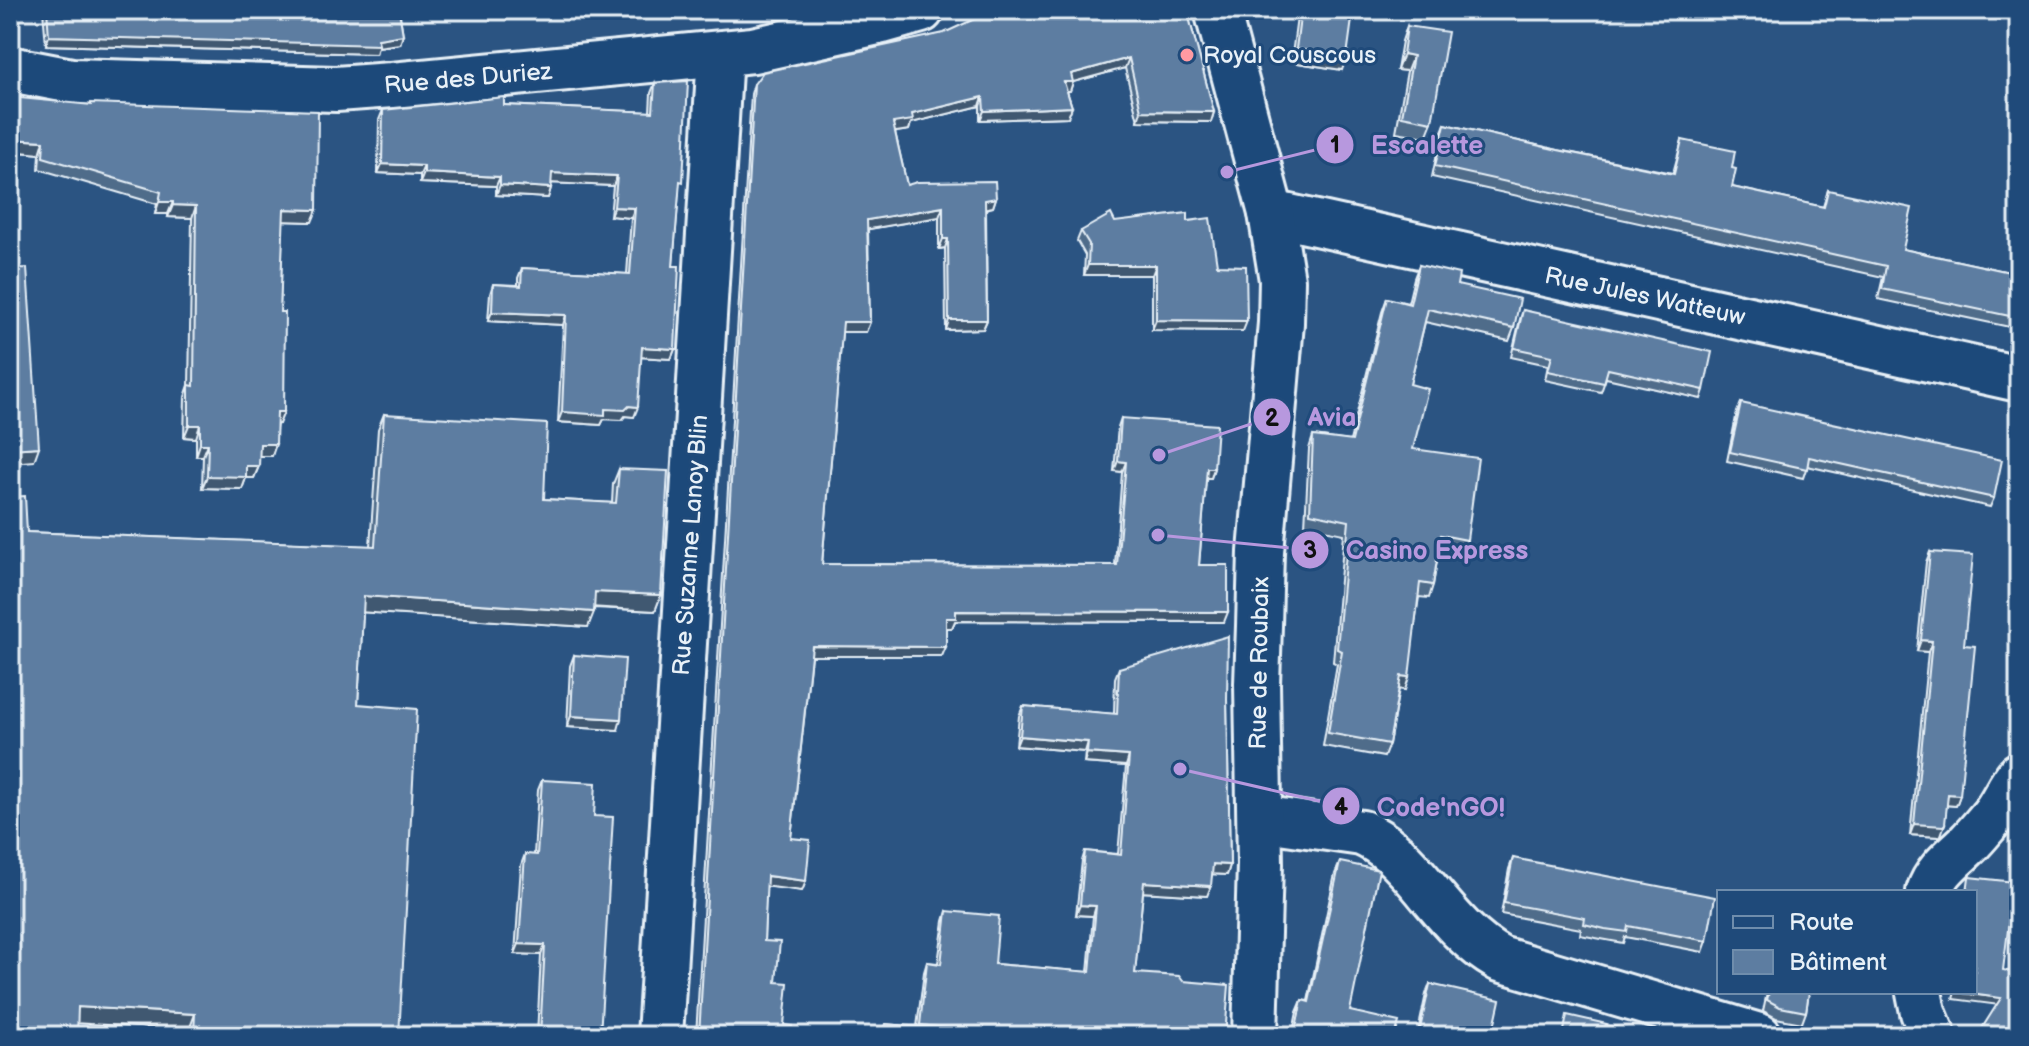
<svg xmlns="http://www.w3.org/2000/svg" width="2029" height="1046" viewBox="0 0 2029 1046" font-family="'Balsamiq Sans',sans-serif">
<rect width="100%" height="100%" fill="#2b5482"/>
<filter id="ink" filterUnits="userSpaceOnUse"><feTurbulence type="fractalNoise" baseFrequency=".0125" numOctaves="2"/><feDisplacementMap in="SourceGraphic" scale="16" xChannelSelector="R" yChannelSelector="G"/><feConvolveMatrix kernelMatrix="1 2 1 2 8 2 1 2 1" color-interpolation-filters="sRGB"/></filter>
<g filter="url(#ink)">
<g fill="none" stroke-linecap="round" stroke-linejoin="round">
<defs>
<g id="minor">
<path d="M 10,69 L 72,81 L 336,89 L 392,85 L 753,50 L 882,21 L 921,10"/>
<path d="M 1271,213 L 2019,379"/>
<path d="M 1260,818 L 1362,833 C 1385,843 1399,858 1415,876 C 1441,906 1464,939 1500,959 L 1759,1036"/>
<path d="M 1929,892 C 1936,870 1954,858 1969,843 C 1977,835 1984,826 1991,818 C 2002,805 2008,788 2019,775"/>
<path d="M 1919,992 L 1923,1012 L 1933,1036"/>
<path d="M 660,1036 L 720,54"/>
</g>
<path id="major" d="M 1217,10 L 1271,213 L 1282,280 L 1281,323 L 1261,552 L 1259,626 L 1257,684 L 1260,864 L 1255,1036"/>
</defs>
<!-- minor casing -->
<use href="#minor" stroke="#e8f1f8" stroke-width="50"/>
<!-- major casing -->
<use href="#major" stroke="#e8f1f8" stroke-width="50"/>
<!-- minor -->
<use href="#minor" stroke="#1f4a7a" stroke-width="44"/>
<!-- major -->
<use href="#major" stroke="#1f4a7a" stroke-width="44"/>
</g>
<!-- wall -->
<g fill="#506c8a" stroke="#e8f1f8" stroke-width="2">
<path d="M 43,10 L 399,10 L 403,35 L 400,44 L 378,47 L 376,54 L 46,45 Z"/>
<path d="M 611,10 L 648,10 L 646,18 L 612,21 Z"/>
<path d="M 1187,10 L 1214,112 L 1211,122 L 1138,121 L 1125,68 L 1073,82 L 1070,91 L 1067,91 L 1072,107 L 1068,117 L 980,120 L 980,106 L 911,123 L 909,130 L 895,132 L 907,185 L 996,198 L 993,207 L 986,209 L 987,320 L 983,329 L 946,330 L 945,248 L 939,249 L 939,217 L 868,229 L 870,322 L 866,332 L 842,332 L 822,564 L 1115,565 L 1122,472 L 1114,471 L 1118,427 L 1121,418 L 1214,468 L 1211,478 L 1206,478 L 1199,565 L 1224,622 L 955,621 L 952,628 L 946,628 L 942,656 L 811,656 L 791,838 L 806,881 L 802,891 L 766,886 L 764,941 L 776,982 L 784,1025 L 791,1036 L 696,1036 L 751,94 L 754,84 Z"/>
<path d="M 1298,10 L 1348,10 L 1342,70 L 1291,62 Z"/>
<path d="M 1925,10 L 1946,10 L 1937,19 L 1930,12 L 1929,14 Z"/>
<path d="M 1407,26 L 1432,122 L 1426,137 L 1396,132 L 1407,71 L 1397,70 L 1402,41 Z"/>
<path d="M 655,83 L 679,191 L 673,266 L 675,349 L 671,359 L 641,357 L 634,417 L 625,416 L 622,420 L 604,419 L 601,425 L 558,422 L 563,325 L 488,321 L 490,294 L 493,284 L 518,285 L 518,278 L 522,268 L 627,274 L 631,218 L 610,216 L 613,186 L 552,183 L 551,188 L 548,198 L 496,195 L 496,186 L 420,183 L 420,175 L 378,173 L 379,120 L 383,110 L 504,105 L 650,112 L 651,93 Z"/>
<path d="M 10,97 L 312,222 L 283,221 L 280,312 L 279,424 L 277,424 L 272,456 L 259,456 L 259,466 L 254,478 L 246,478 L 242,489 L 202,488 L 203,456 L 196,456 L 196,438 L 184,437 L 185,397 L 189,385 L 192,218 L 168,217 L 168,214 L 155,214 L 157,204 L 39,169 L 40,154 L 10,151 Z"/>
<path d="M 1445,124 L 1558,150 L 1673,173 L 1682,140 L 1732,168 L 1732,187 L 1823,207 L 1828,190 L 1903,249 L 2019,274 L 2019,329 L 1878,299 L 1883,277 L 1432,177 L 1441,134 Z"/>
<path d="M 1188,221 L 1217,265 L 1243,331 L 1152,330 L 1152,275 L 1084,275 L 1085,255 L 1077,241 L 1081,231 L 1115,222 Z"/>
<path d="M 1419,265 L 1457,285 L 1514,328 L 1509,341 L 1425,322 L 1410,384 L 1413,449 L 1467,540 L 1462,553 L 1439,549 L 1433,585 L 1429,598 L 1419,597 L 1405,690 L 1399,689 L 1389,744 L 1384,757 L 1323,746 L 1337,664 L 1333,662 L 1344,534 L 1305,526 L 1309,449 L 1313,436 L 1350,441 L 1382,312 L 1387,298 L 1408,303 L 1414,278 Z"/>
<path d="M 1523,310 L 1704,390 L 1701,399 L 1606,378 L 1601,392 L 1545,380 L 1548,365 L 1511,357 L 1520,319 Z"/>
<path d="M 1741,403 L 1994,498 L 1990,507 L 1807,466 L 1803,478 L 1727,461 L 1737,412 Z"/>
<path d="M 384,414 L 544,499 L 612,503 L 613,484 L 619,469 L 661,595 L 655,611 L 594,608 L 588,627 L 363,612 L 358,704 L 399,1036 L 189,1036 L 189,1030 L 78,1023 L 27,532 L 370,546 L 378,429 Z"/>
<path d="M 1930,552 L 1964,645 L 1960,795 L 1956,806 L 1947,805 L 1941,835 L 1939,837 L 1910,835 L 1928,652 L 1917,651 L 1926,562 Z"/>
<path d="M 574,655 L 618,730 L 567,727 L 570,666 Z"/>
<path d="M 1119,668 L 1227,700 L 1230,865 L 1227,875 L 1212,874 L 1207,896 L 1143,892 L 1135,973 L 1225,1036 L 881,1036 L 885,1024 L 917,1027 L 924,972 L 927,962 L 938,963 L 944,921 L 947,911 L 995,964 L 1088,972 L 1093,916 L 1076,915 L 1082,861 L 1085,851 L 1118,854 L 1126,766 L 1084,763 L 1085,752 L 1016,746 L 1019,716 L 1023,706 L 1114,714 L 1115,678 Z"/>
<path d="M 542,780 L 594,816 L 600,1036 L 537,1036 L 541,955 L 515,954 L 521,865 L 525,854 L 534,855 L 538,790 Z"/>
<path d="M 1513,858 L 1707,941 L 1703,952 L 1625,937 L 1623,943 L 1601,939 L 1580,935 L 1581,929 L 1501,914 L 1509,869 Z"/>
<path d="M 1340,862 L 1350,1011 L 1395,1036 L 1292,1036 L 1297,1012 L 1302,1000 L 1308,1001 L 1335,874 Z"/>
<path d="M 1430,984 L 1492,1036 L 1417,1036 L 1426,994 Z"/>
<path d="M 1767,992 L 1809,992 L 1806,1012 L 1802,1023 L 1776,1018 L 1763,1011 Z"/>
</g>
<!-- shaded-wall -->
<g fill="#415871" stroke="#e8f1f8" stroke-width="2">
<path d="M 615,10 L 648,10 L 646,18 L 612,21 Z"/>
<path d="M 1940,10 L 1946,10 L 1937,19 Z"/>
<path d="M 403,35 L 400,44 L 378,47 L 376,54 L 46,45 L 49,36 L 378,39 Z"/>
<path d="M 1296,49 L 1347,56 L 1342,70 L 1291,62 Z"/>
<path d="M 1403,54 L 1413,56 L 1407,71 L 1397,70 Z"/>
<path d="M 1129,58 L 1125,68 L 1073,82 L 1070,91 L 1060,91 L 1064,82 L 1071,74 Z"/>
<path d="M 983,97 L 980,106 L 911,123 L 909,130 L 890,133 L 893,123 L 912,114 Z"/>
<path d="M 1072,107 L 1068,117 L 980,120 L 984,111 Z"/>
<path d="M 1141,111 L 1214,112 L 1211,122 L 1138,121 Z"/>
<path d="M 10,139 L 44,141 L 40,154 L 10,151 Z"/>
<path d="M 382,164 L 424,166 L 420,175 L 378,173 Z"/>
<path d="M 424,173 L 500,177 L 496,186 L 420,183 Z"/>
<path d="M 552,173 L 617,176 L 613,186 L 548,183 Z"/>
<path d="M 500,185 L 551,188 L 548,198 L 496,195 Z"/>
<path d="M 996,198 L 993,207 L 982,209 L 985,200 Z"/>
<path d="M 159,202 L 173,202 L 168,214 L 155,214 Z"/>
<path d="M 173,205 L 196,206 L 192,218 L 168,217 Z"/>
<path d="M 614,207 L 635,208 L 631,218 L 610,216 Z"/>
<path d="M 943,207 L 939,217 L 864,230 L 867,220 Z"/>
<path d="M 284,209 L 317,210 L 312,222 L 279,221 Z"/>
<path d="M 943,239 L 948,239 L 945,248 L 939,249 Z"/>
<path d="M 1088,265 L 1156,265 L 1152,275 L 1084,275 Z"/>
<path d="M 492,312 L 566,315 L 563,325 L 488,321 Z"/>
<path d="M 949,320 L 987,320 L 983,329 L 946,330 Z"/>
<path d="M 1156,320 L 1247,321 L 1243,331 L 1152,330 Z"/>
<path d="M 843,322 L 870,322 L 866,332 L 839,332 Z"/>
<path d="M 642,347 L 675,349 L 671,359 L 638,357 Z"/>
<path d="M 629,406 L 638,407 L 634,417 L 625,416 L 622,420 L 604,419 L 601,425 L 558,422 L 562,412 Z"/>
<path d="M 277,412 L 284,412 L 279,424 L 272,425 Z"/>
<path d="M 189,425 L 200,425 L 196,438 L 184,437 Z"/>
<path d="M 200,444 L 208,444 L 203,456 L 196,456 Z"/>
<path d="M 260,444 L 276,444 L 272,456 L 255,456 Z"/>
<path d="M 39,447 L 34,461 L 10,463 L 10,449 Z"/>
<path d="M 1118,461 L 1126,462 L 1122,472 L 1114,471 Z"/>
<path d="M 246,466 L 259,466 L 254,478 L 246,478 L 242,489 L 202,488 L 207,476 Z"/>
<path d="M 1207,468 L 1214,468 L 1211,478 L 1203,478 Z"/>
<path d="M 595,592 L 661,595 L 655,611 L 589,607 Z"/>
<path d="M 364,596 L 594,612 L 588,627 L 358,612 Z"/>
<path d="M 956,611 L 1228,612 L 1224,622 L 955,621 L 952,628 L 942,628 L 946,618 Z"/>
<path d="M 1921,640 L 1932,641 L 1928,652 L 1917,651 Z"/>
<path d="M 812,646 L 946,647 L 942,656 L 809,656 Z"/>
<path d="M 1401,676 L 1409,677 L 1405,690 L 1397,689 Z"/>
<path d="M 571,716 L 621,719 L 618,730 L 567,727 Z"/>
<path d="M 1020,736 L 1088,742 L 1085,752 L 1016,746 Z"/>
<path d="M 1087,753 L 1129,756 L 1126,766 L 1084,763 Z"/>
<path d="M 1948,794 L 1960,795 L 1956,806 L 1944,805 Z"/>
<path d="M 1914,824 L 1945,824 L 1941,835 L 1939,837 L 1910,835 Z"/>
<path d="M 1213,864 L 1230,865 L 1227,875 L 1209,874 Z"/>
<path d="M 767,876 L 806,881 L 802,891 L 763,886 Z"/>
<path d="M 1144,882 L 1211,886 L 1207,896 L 1140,892 Z"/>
<path d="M 1080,905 L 1096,906 L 1093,916 L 1076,915 Z"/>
<path d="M 519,944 L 545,945 L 541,955 L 515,954 Z"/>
<path d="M 1955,992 L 2001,998 L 1999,1005 L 1953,999 Z"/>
<path d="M 78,1007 L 195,1014 L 189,1030 L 73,1023 Z"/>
<path d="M 920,1025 L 1018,1035 L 1017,1036 L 916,1035 Z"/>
</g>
<!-- building -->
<g fill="#5d7da1" stroke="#e8f1f8" stroke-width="2">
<path d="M 47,10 L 399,10 L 403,35 L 378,39 L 379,45 L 49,36 Z"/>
<path d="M 994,10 L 1187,10 L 1214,112 L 1141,111 L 1129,58 L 1071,74 L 1073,82 L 1064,82 L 1072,107 L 984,111 L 983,97 L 912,114 L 913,120 L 893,123 L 907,185 L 917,182 L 995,181 L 996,198 L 985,200 L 987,320 L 949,320 L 948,239 L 943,239 L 943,207 L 867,220 L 870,322 L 843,322 L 822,564 L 1117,565 L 1126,462 L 1118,461 L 1121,418 L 1217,425 L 1214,468 L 1207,468 L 1199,565 L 1228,565 L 1228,612 L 956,611 L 956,618 L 946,618 L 946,647 L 812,646 L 791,838 L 810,840 L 806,881 L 767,876 L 764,941 L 780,942 L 776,982 L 788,983 L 784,1025 L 792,1026 L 791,1036 L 699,1036 L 754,84 L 763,72 L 944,33 Z"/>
<path d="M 1301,10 L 1348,10 L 1348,11 L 1353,12 L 1347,56 L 1296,49 Z"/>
<path d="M 1407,26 L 1448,32 L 1432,122 L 1402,116 L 1413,56 L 1403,54 Z"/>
<path d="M 688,81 L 683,182 L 680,181 L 673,266 L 679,266 L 675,349 L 642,347 L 638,407 L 629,406 L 625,410 L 605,409 L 605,415 L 562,412 L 566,315 L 492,312 L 493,284 L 521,286 L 522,268 L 630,274 L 635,208 L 614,207 L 617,176 L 552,173 L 551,188 L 500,185 L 500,177 L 424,173 L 424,166 L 382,164 L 383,110 L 504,97 L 504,105 L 653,112 L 655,83 Z"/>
<path d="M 10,97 L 91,105 L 91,103 L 318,111 L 317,210 L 284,209 L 280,312 L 285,312 L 284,412 L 277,412 L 276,444 L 260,444 L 259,466 L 246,466 L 246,477 L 207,476 L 208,444 L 200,444 L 200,425 L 189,425 L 189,385 L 194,386 L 196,206 L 173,205 L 173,202 L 159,202 L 161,192 L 43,157 L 44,141 L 10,139 Z"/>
<path d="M 1445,124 L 1558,150 L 1674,174 L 1682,140 L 1735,151 L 1732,168 L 1736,169 L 1732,187 L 1824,207 L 1828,190 L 1912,208 L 1903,249 L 2019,274 L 2019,318 L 1882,289 L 1886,266 L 1435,166 Z"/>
<path d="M 1188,213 L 1188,221 L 1210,218 L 1217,265 L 1246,266 L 1247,321 L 1156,320 L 1156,265 L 1088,265 L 1089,244 L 1081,231 L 1111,214 L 1115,222 Z"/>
<path d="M 1419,265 L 1459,274 L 1457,285 L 1520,299 L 1514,328 L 1428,309 L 1410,384 L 1428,389 L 1413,449 L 1478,458 L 1467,540 L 1441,535 L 1433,585 L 1420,583 L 1409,677 L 1401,676 L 1389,744 L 1328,733 L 1342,651 L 1337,649 L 1349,521 L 1310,513 L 1313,436 L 1352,441 L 1387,298 L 1410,304 Z"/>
<path d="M 27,268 L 39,447 L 10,449 L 10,269 Z"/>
<path d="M 1523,310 L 1712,352 L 1704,390 L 1608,369 L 1604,383 L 1548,371 L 1552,356 L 1514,348 Z"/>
<path d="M 1741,403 L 2002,460 L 1994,498 L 1809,457 L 1807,469 L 1730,452 Z"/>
<path d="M 384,414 L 547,424 L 544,499 L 616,503 L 619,469 L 668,471 L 661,595 L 595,592 L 594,612 L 364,596 L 358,704 L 417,709 L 399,1036 L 204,1036 L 204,1034 L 194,1033 L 195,1014 L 78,1007 L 77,1036 L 10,1036 L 10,497 L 25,496 L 27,532 L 375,546 Z"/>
<path d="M 1930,552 L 1973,555 L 1964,645 L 1975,646 L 1960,795 L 1948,794 L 1945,824 L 1943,826 L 1914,824 L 1932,641 L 1921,640 Z"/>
<path d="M 1228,636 L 1227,700 L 1230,865 L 1213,864 L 1211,886 L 1144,882 L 1135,973 L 1179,976 L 1183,981 L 1229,985 L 1225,1036 L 1017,1036 L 1018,1035 L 920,1025 L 927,962 L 941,964 L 947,911 L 999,916 L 995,964 L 1090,972 L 1096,906 L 1080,905 L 1085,851 L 1121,855 L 1129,756 L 1087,753 L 1088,742 L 1020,736 L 1023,706 L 1117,714 L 1119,668 Z"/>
<path d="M 574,655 L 625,659 L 621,719 L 571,716 Z"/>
<path d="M 542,780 L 596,783 L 594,816 L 613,817 L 600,1036 L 540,1036 L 545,945 L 519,944 L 525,854 L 537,855 Z"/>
<path d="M 1513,858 L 1715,897 L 1707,941 L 1628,926 L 1627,932 L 1605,929 L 1584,924 L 1585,918 L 1504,903 Z"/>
<path d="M 1340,862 L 1379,870 L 1350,1011 L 1399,1022 L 1395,1036 L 1294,1036 L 1302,1000 L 1309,1002 Z"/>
<path d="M 1969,877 L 2014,882 L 2003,970 L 2019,973 L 2019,1036 L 1977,1036 L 2001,998 L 1955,992 L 1975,992 L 1975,892 L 1967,892 Z"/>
<path d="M 1430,984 L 1500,1000 L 1492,1036 L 1451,1036 L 1420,1029 Z"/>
<path d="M 1769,992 L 1809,992 L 1806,1012 L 1780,1007 L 1767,1000 Z"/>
<path d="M 1567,1015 L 1607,1024 L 1606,1025 L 1637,1032 L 1636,1036 L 1563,1036 Z"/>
<path d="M 885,1024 L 947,1029 L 946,1036 L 884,1036 Z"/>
</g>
</g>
<!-- markers -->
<circle fill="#ff9aa2" stroke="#1f4a7a" stroke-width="3" cx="1187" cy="55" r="8"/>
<g text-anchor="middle" stroke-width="6" stroke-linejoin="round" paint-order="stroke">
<!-- poi labels -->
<g font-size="24" fill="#e8f1f8" stroke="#1f4a7a" text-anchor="start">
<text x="1203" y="63">Royal Couscous</text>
</g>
<!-- street labels -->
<g font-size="24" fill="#e8f1f8" stroke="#1f4a7a">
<text transform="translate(468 78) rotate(-5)" y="8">Rue des Duriez</text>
<text transform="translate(1645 296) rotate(12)" y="8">Rue Jules Watteuw</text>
<text transform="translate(690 545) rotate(-86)" y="8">Rue Suzanne Lanoy Blin</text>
<text transform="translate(1259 663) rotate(-89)" y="8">Rue de Roubaix</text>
</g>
</g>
<!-- callouts -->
<path fill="none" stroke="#b798de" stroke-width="3" d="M1227 172L1335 145M1159 455L1272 417M1158 535L1310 550M1180 769L1341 806"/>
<g fill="#b798de" stroke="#1f4a7a" stroke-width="3">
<circle cx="1227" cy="172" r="8"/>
<circle cx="1159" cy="455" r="8"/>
<circle cx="1158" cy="535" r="8"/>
<circle cx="1180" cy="769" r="8"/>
<circle cx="1335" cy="145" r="20"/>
<circle cx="1272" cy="417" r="20"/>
<circle cx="1310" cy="550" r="20"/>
<circle cx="1341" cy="806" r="20"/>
</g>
<g font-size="24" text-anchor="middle" font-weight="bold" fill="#111">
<text x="1335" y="153">1</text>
<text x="1272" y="426">2</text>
<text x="1310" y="558">3</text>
<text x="1341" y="815">4</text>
</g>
<g font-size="26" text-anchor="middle" font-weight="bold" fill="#b798de" stroke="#1f4a7a" stroke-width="6" stroke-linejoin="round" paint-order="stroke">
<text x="1427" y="154">Escalette</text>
<text x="1332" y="426">Avia</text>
<text x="1437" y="559">Casino Express</text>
<text x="1441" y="816">Code'nGO!</text>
</g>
<!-- margin -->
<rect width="2029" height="1046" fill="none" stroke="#1f4a7a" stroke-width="40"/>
<rect x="20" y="20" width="1989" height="1006" fill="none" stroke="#e8f1f8" stroke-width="3" filter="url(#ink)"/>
<!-- legend -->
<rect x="1717" y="890" width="260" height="104" fill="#1f4a7a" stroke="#6f8dac" stroke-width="2"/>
<rect x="1733" y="916" width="40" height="12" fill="#1f4a7a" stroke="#6f8dac" stroke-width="2"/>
<text x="1789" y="930" font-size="24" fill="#e8f1f8">Route</text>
<rect x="1733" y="950" width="40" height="24" fill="#5d7da1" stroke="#6f8dac" stroke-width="2"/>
<text x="1789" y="970" font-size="24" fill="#e8f1f8">Bâtiment</text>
</svg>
